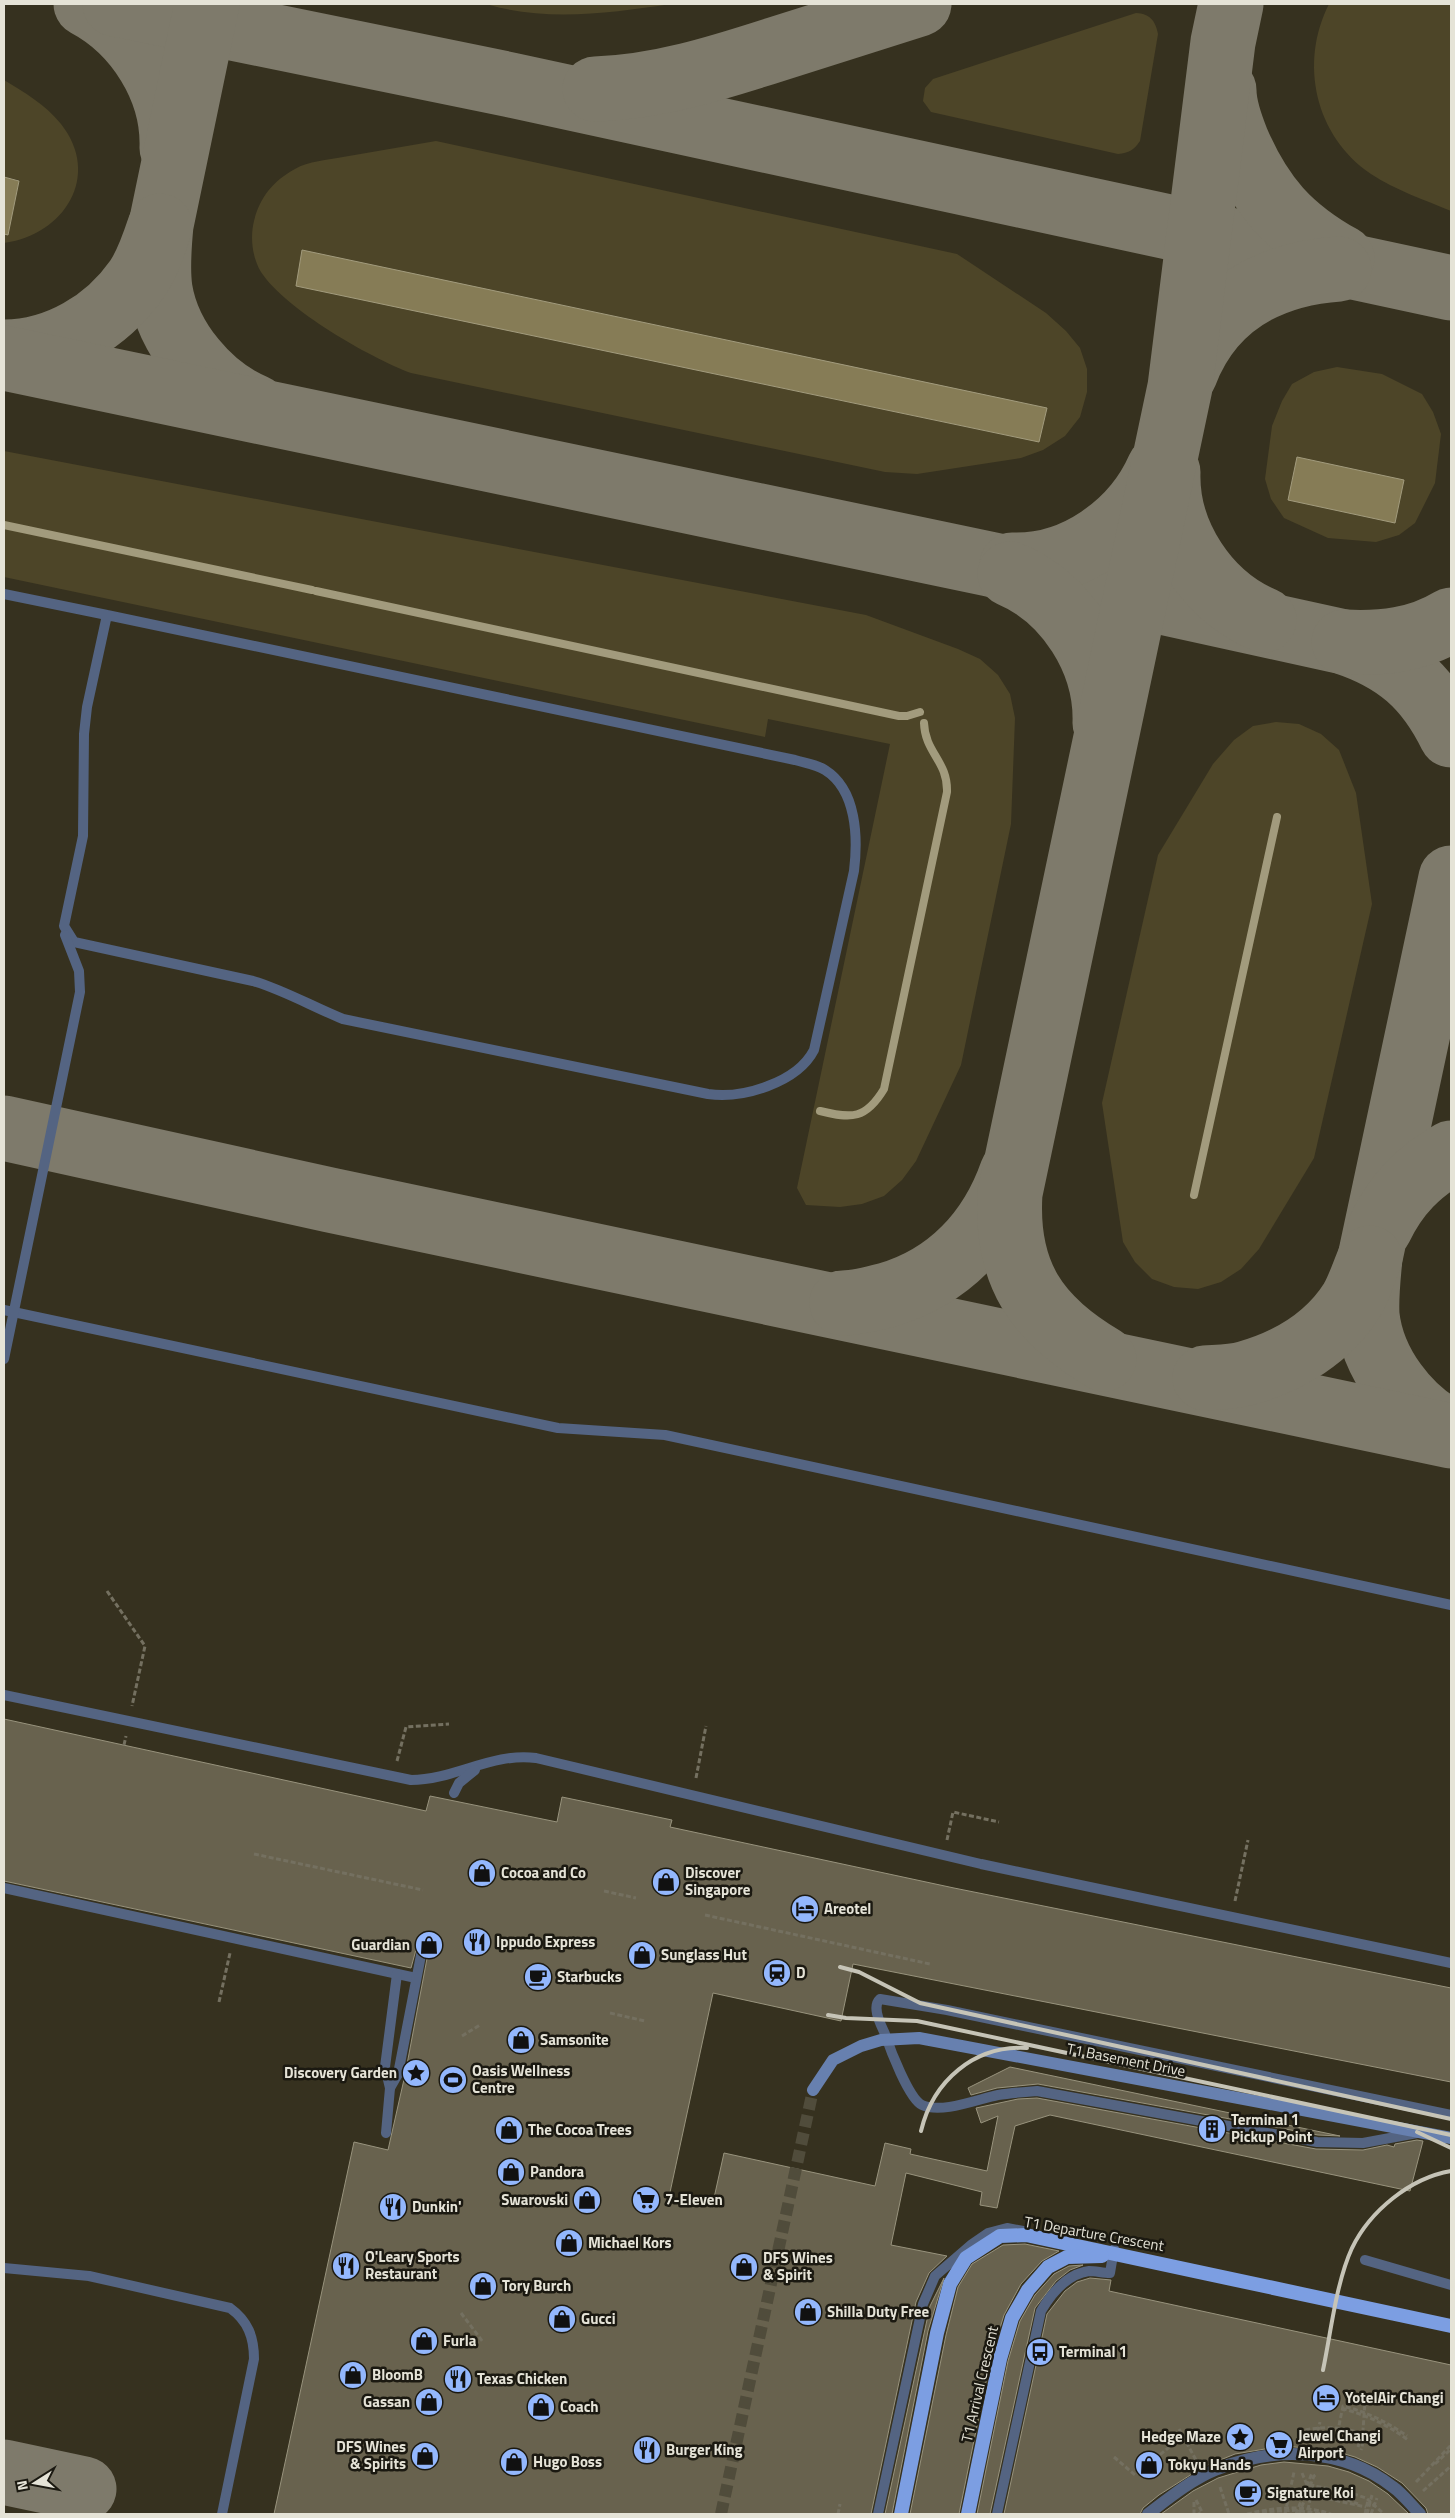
<svg xmlns="http://www.w3.org/2000/svg" width="1455" height="2518" viewBox="0 0 1455 2518" font-family="'Titillium Web',sans-serif">
<rect width="100%" height="100%" fill="#36311f"/>
<!-- green -->
<g fill="#4d4528">
<path d="M 486,4 L 671,4 C 611,13 545,22 486,4 Z"/>
<path d="M 1329,4 L 1451,4 L 1451,211 C 1425,200 1395,190 1371,174 C 1315,136 1299,63 1329,4 Z"/>
<path d="M 1136,13 C 1150,14 1155,20 1158,34 L 1140,141 C 1134,150 1129,153 1118,154 L 931,112 L 923,101 L 925,88 L 933,79 Z"/>
<path d="M 4,80 C 25,93 45,104 61,124 C 102,176 64,235 4,243 L 4,234 L 8,235 L 19,180 L 4,177 Z"/>
<path d="M 436,141 L 957,254 L 1046,313 L 1066,331 L 1080,348 L 1087,369 L 1087,392 L 1080,417 L 1065,436 L 1043,450 L 1021,458 L 917,474 L 885,472 L 411,373 C 369,357 286,310 261,272 C 252,257 250,237 254,221 C 260,197 273,181 295,169 C 308,161 328,160 343,157 C 374,152 405,146 436,141 Z"/>
<path d="M 1337,367 L 1382,374 L 1422,394 L 1433,412 L 1441,434 L 1435,483 L 1415,523 L 1399,535 L 1376,542 L 1328,538 L 1284,518 L 1271,499 L 1265,479 L 1272,426 L 1282,401 L 1292,384 L 1314,372 Z"/>
<path d="M 4,451 L 866,615 L 958,649 L 980,659 L 998,675 L 1010,694 L 1015,718 L 1011,824 L 961,1065 L 916,1161 L 902,1180 L 884,1196 L 862,1204 L 840,1207 L 806,1205 L 797,1188 L 890,744 L 768,719 L 765,737 L 4,577 Z"/>
<path d="M 1276,722 L 1299,724 L 1321,734 L 1339,750 L 1356,793 L 1372,904 L 1314,1158 L 1259,1249 L 1241,1269 L 1221,1282 L 1198,1289 L 1174,1287 L 1152,1279 L 1135,1262 L 1123,1242 L 1102,1103 L 1158,855 L 1213,764 L 1234,740 L 1253,726 Z"/>
</g>
<!-- water -->
<g fill="#867c56" stroke="#a29b7d">
<path d="M 4,177 L 19,181 L 8,235 L 4,234 Z"/>
<path d="M 302,250 L 1047,408 L 1039,442 L 296,286 Z"/>
<path d="M 1297,457 L 1404,480 L 1395,523 L 1288,500 Z"/>
</g>
<g fill="none" stroke-linecap="round" stroke-linejoin="round">
<!-- stream -->
<g stroke="#a29b7d" stroke-width="8">
<path d="M 4,525 L 312,590"/>
<path d="M 316,591 L 899,716 L 907,716 L 920,712"/>
<path d="M 820,1111 C 852,1119 866,1119 884,1089 L 947,792 C 948,761 925,753 924,723"/>
<path d="M 1194,1195 L 1277,817"/>
</g>
<!-- taxiway -->
<g stroke="#7e7a6b" stroke-width="65">
<path d="M 86,4 C 137,31 174,89 172,148"/>
<path d="M 115,4 L 511,85 L 1451,288"/>
<path d="M 207,4 L 161,225 C 159,246 157,268 160,289 C 168,339 209,388 255,407"/>
<path d="M 595,89 C 658,87 718,68 777,49 C 824,34 871,19 919,4"/>
<path d="M 1224,90 C 1224,107 1231,126 1237,141 C 1261,197 1290,229 1342,258"/>
<path d="M 4,352 C 57,352 107,322 137,279 C 148,263 154,244 160,226"/>
<path d="M 4,358 L 989,564 L 1344,642 C 1396,659 1427,686 1451,735"/>
<path d="M 1185,374 C 1211,305 1268,274 1339,269"/>
<path d="M 1168,472 C 1166,534 1207,596 1264,620"/>
<path d="M 1012,565 C 1074,567 1134,525 1159,468"/>
<path d="M 1010,574 C 1067,598 1107,661 1105,723"/>
<path d="M 1344,642 C 1382,644 1418,640 1451,620"/>
<path d="M 1451,878 L 1370,1258 C 1368,1278 1366,1296 1367,1315 C 1372,1363 1408,1411 1451,1432"/>
<path d="M 4,1128 L 330,1200 L 1451,1436"/>
<path d="M 1380,1228 C 1396,1194 1419,1171 1451,1153"/>
<path d="M 842,1303 C 856,1303 872,1299 887,1295 C 949,1277 991,1232 1012,1172"/>
<path d="M 1104,1359 C 1036,1319 1005,1273 1010,1193 L 1180,387 L 1223,42 L 1231,4"/>
<path d="M 1205,1378 C 1219,1377 1234,1377 1247,1373 C 1289,1361 1328,1338 1352,1300 C 1359,1288 1364,1272 1370,1258"/>
<path d="M 4,2472 L 84,2489"/>
</g>
</g>
<!-- building -->
<g fill="#68624e" stroke="#98937d">
<path d="M 4,1719 L 426,1811 L 430,1796 L 557,1822 L 562,1797 L 672,1820 L 670,1827 L 954,1888 L 1451,1988 L 1451,2082 L 853,1964 L 841,2021 L 713,1993 L 669,2197 L 712,2207 L 724,2153 L 875,2186 L 885,2143 L 911,2149 L 910,2154 L 987,2171 L 998,2116 L 981,2123 L 976,2108 L 1018,2099 L 1037,2098 L 1316,2149 L 1363,2150 L 1387,2145 L 1394,2147 L 1395,2144 L 1417,2140 L 1423,2141 L 1410,2191 L 1050,2115 L 1015,2126 L 997,2208 L 980,2205 L 982,2192 L 906,2173 L 891,2245 L 947,2256 L 929,2273 L 916,2302 L 871,2514 L 274,2514 L 354,2142 L 388,2150 L 405,2075 L 429,1948 L 424,1943 L 417,1946 L 411,1968 L 4,1881 Z"/>
<path d="M 1010,2067 L 1340,2136 L 1318,2135 L 1038,2084 L 997,2088 L 971,2095 L 968,2088 Z"/>
<path d="M 1025,2244 L 1059,2251 L 1042,2261 L 1021,2284 L 1004,2315 L 991,2357 L 959,2514 L 910,2514 L 946,2335 L 958,2287 L 972,2264 L 1003,2245 Z"/>
<path d="M 1083,2265 L 1070,2270 L 1056,2281 L 1035,2308 L 990,2514 L 977,2514 L 1008,2361 L 1020,2321 L 1035,2295 L 1054,2274 L 1069,2266 Z"/>
<path d="M 944,2278 L 928,2331 L 892,2514 L 885,2514 L 930,2306 Z"/>
<path d="M 1090,2278 L 1111,2280 L 1109,2291 L 1451,2365 L 1451,2514 L 1428,2514 L 1426,2508 L 1402,2483 L 1377,2467 L 1355,2457 L 1331,2450 L 1283,2446 L 1235,2454 L 1203,2467 L 1159,2495 L 1143,2508 L 1140,2514 L 1004,2514 L 1047,2314 L 1065,2291 L 1077,2282 Z"/>
<path d="M 1284,2462 L 1328,2466 L 1349,2472 L 1369,2481 L 1388,2494 L 1409,2514 L 1161,2514 L 1193,2491 L 1218,2478 L 1261,2465 Z"/>
</g>
<g fill="none" stroke-linecap="round" stroke-linejoin="round">
<!-- secondary-tunnel -->
<path stroke="#504c3b" stroke-width="12" stroke-dasharray="12 6" stroke-linecap="butt" d="M 721,2514 L 813,2090"/>
<!-- path -->
<g stroke="#747060" stroke-width="3" stroke-dasharray="5 2.5" stroke-linecap="butt">
<path d="M 107,1591 L 145,1646 L 132,1706"/>
<path d="M 124,1745 L 126,1736"/>
<path d="M 397,1761 L 406,1727 L 449,1724"/>
<path d="M 696,1778 L 706,1726"/>
<path d="M 947,1840 L 953,1812 L 999,1822"/>
<path d="M 254,1854 L 423,1890"/>
<path d="M 604,1891 L 636,1898"/>
<path d="M 1235,1901 L 1248,1840"/>
<path d="M 705,1915 L 930,1964"/>
<path d="M 219,2002 L 230,1953"/>
<path d="M 610,2013 L 645,2021"/>
<path d="M 462,2036 L 480,2025"/>
<path d="M 461,2313 L 483,2342"/>
<path d="M 1343,2411 L 1344,2409 C 1368,2416 1388,2425 1408,2440"/>
<path d="M 1179,2429 L 1196,2460"/>
<path d="M 1303,2437 L 1305,2430 C 1325,2426 1345,2427 1365,2435 L 1361,2450"/>
<path d="M 1316,2439 L 1320,2422"/>
<path d="M 1336,2440 L 1343,2406 C 1367,2412 1387,2422 1407,2436"/>
<path d="M 1358,2447 L 1363,2430 L 1365,2402"/>
<path d="M 1114,2457 L 1135,2475 L 1183,2436"/>
<path d="M 1435,2464 L 1451,2449"/>
<path d="M 1302,2473 L 1307,2485 L 1345,2491 L 1366,2498 L 1384,2514"/>
<path d="M 1416,2482 L 1451,2445"/>
<path d="M 1220,2487 L 1229,2514"/>
<path d="M 1423,2491 L 1451,2466"/>
<path d="M 1306,2494 L 1366,2507"/>
<path d="M 1340,2497 L 1358,2504"/>
<path d="M 1196,2500 L 1202,2512 L 1198,2514"/>
<path d="M 1194,2502 L 1194,2514"/>
<path d="M 1308,2510 L 1313,2484"/>
<path d="M 1300,2511 L 1324,2514"/>
<path d="M 1262,2512 L 1299,2510"/>
<path d="M 838,2514 L 840,2504"/>
<path d="M 1247,2514 C 1276,2507 1303,2505 1331,2514"/>
<path d="M 1285,2514 L 1294,2472"/>
<path d="M 1296,2514 L 1312,2473"/>
<path d="M 1299,2514 L 1314,2476 L 1317,2474"/>
<path d="M 1365,2514 L 1368,2500"/>
<path d="M 1367,2514 L 1372,2495"/>
<path d="M 1371,2514 L 1377,2498"/>
</g>
<!-- service -->
<g stroke="#546482" stroke-width="10">
<path d="M 4,594 L 107,615 L 795,760 C 805,763 816,764 825,770 C 857,790 858,838 854,871 L 814,1050 C 797,1083 742,1099 708,1094 L 343,1019 C 313,1007 284,990 253,981 L 74,942 L 64,926 L 83,836 L 84,734 L 87,707 L 107,615"/>
<path d="M 4,1310 L 558,1428 L 665,1435 L 1451,1605"/>
<path d="M 4,1359 L 80,992 L 79,971 L 65,935"/>
<path d="M 4,1695 L 411,1780 C 454,1780 493,1752 536,1758 L 981,1864 L 1451,1963"/>
<path d="M 454,1793 L 459,1783 L 475,1770"/>
<path d="M 4,1888 L 416,1978"/>
<path d="M 390,2088 L 398,2074 L 422,1950"/>
<path d="M 386,2133 L 390,2088 L 385,2067 L 397,1974"/>
<path d="M 1417,2133 L 1363,2143 L 1317,2142 L 1037,2091 C 1024,2092 1011,2093 998,2095 C 978,2099 942,2114 922,2105 C 909,2099 890,2049 885,2034 C 881,2025 871,2007 880,1999 L 947,2010 L 1451,2115"/>
<path d="M 1365,2260 L 1451,2285"/>
<path d="M 4,2268 L 89,2276 L 230,2308 C 248,2321 254,2337 254,2359 L 222,2514"/>
<path d="M 878,2514 L 923,2304 L 935,2276 L 972,2244 L 988,2233 L 1007,2228 L 1023,2231"/>
<path d="M 997,2514 L 1041,2311 C 1051,2294 1067,2274 1089,2271 C 1096,2271 1103,2273 1110,2273 L 1114,2249"/>
</g>
<!-- pedestrian -->
<path stroke="#546482" stroke-width="12" d="M 1148,2514 C 1169,2498 1191,2480 1215,2470 C 1273,2446 1342,2447 1393,2487 C 1403,2494 1411,2505 1420,2514"/>
<!-- secondary -->
<path stroke="#6780af" stroke-width="12" d="M 813,2090 L 833,2060 L 861,2046 L 881,2040 L 919,2038 L 1451,2138"/>
<!-- trunk -->
<g stroke="#7c9ee2" stroke-width="14">
<path d="M 901,2514 L 937,2333 L 950,2284 L 966,2258 L 1000,2236 L 1026,2235 L 1451,2326"/>
<path d="M 968,2514 L 1000,2359 L 1012,2318 L 1028,2290 L 1048,2267 L 1067,2257 L 1102,2256"/>
</g>
<!-- rail -->
<g stroke="#c6c4b7" stroke-width="4">
<path d="M 840,1967 L 859,1972 L 920,2003 L 1451,2119"/>
<path d="M 828,2015 L 846,2018 L 917,2021 L 1451,2135"/>
<path d="M 921,2131 C 933,2081 974,2045 1027,2048"/>
<path d="M 1417,2132 L 1451,2148"/>
<path d="M 1323,2370 C 1331,2332 1336,2283 1352,2248 C 1370,2211 1410,2178 1451,2171"/>
</g>
</g>
<!-- icons -->
<defs>
<symbol id="shop-disc" viewBox="-11 -11 22 22"><circle r="9.5" fill="#93b7fd" stroke="#1b1911"/><path d="M-5-2.5h2.3a2.7 3.5 0 0 1 5.4 0H5L5.5 6h-11ZM-1.5-2.5h3a1.5 2.3 0 0 0-3 0Z" fill="#111"/></symbol>
<symbol id="hotel-disc" viewBox="-11 -11 22 22"><circle r="9.5" fill="#93b7fd" stroke="#1b1911"/><path d="M-6-4.5h1.5V1H6V5H4.5V3h-9V5H-6ZM-4 0a1.8 1.8 0 1 1 3.6 0ZM.5 0V-2.5h3Q6-2.5 6 0Z" fill="#111"/></symbol>
<symbol id="restaurant-disc" viewBox="-11 -11 22 22"><circle r="9.5" fill="#93b7fd" stroke="#1b1911"/><path d="M-5-6h1v4h1v-4h1v4h1v-4h1v5L-1.5 .5V6h-2V.5L-5-1ZM5-6V6H3V1.5H1.5Q1.5-4 5-6Z" fill="#111"/></symbol>
<symbol id="station-disc" viewBox="-11 -11 22 22"><circle r="9.5" fill="#93b7fd" stroke="#1b1911"/><path d="M-3-6H3Q5-6 5-4V2Q5 4 3 4L4.5 6H3L1.5 4h-3L-3 6H-4.5L-3 4Q-5 4-5 2V-4Q-5-6-3-6ZM-3.5-4v3h7v-3ZM-3.5 1v1.5H-2V1ZM2 1v1.5H3.5V1Z" fill="#111"/></symbol>
<symbol id="cafe-disc" viewBox="-11 -11 22 22"><circle r="9.5" fill="#93b7fd" stroke="#1b1911"/><path d="M-5.5-4.5H6V0H3Q3 3.5 0 3.5H-2.5Q-5.5 3.5-5.5 0ZM3-3.2v2h1.7v-2ZM-6 4.5H4V6H-6Z" fill="#111"/></symbol>
<symbol id="sight-disc" viewBox="-11 -11 22 22"><circle r="9.5" fill="#93b7fd" stroke="#1b1911"/><path d="M0-6L1.8-2.2L6-1.7L2.9 1.2L3.7 5.4L0 3.3L-3.7 5.4L-2.9 1.2L-6-1.7L-1.8-2.2Z" fill="#111"/></symbol>
<symbol id="stadium-disc" viewBox="-11 -11 22 22"><circle r="9.5" fill="#93b7fd" stroke="#1b1911"/><path d="M0-5a6.5 5 0 1 0 0 10a6.5 5 0 1 0 0-10ZM-3.5-1.8h7v3.6h-7Z" fill="#111"/></symbol>
<symbol id="building-disc" viewBox="-11 -11 22 22"><circle r="9.5" fill="#93b7fd" stroke="#1b1911"/><path d="M-4-6H4V6H1V3H-1V6H-4ZM-2.5-4.3h1.7v1.8h-1.7ZM.8-4.3h1.7v1.8H.8ZM-2.5-1h1.7V.8h-1.7ZM.8-1h1.7V.8H.8Z" fill="#111"/></symbol>
<symbol id="supermarket-disc" viewBox="-11 -11 22 22"><circle r="9.5" fill="#93b7fd" stroke="#1b1911"/><path d="M-6-5.5h2.5l.6 2H6L4.5 2H-2.5L-4.4-4H-6ZM-1.5 3.2a1.3 1.3 0 1 0 .1 0ZM3 3.2a1.3 1.3 0 1 0 .1 0Z" fill="#111"/></symbol>
<symbol id="bus-disc" viewBox="-11 -11 22 22"><circle r="9.5" fill="#93b7fd" stroke="#1b1911"/><path d="M-5-6H5V4H4V6H2V4H-2V6H-4V4H-5ZM-3.5-4V0h7V-4ZM-3.5 1.2v1.5H-2V1.2ZM2 1.2v1.5H3.5V1.2Z" fill="#111"/></symbol>
</defs>
<g fill-rule="evenodd">
<use href="#shop-disc" x="466" y="1857" width="32" height="32"/>
<use href="#shop-disc" x="650" y="1866" width="32" height="32"/>
<use href="#hotel-disc" x="789" y="1893" width="32" height="32"/>
<use href="#restaurant-disc" x="461" y="1926" width="32" height="32"/>
<use href="#shop-disc" x="413" y="1929" width="32" height="32"/>
<use href="#shop-disc" x="626" y="1939" width="32" height="32"/>
<use href="#station-disc" x="761" y="1957" width="32" height="32"/>
<use href="#cafe-disc" x="522" y="1961" width="32" height="32"/>
<use href="#shop-disc" x="505" y="2024" width="32" height="32"/>
<use href="#sight-disc" x="400" y="2057" width="32" height="32"/>
<use href="#stadium-disc" x="437" y="2064" width="32" height="32"/>
<use href="#building-disc" x="1196" y="2113" width="32" height="32"/>
<use href="#shop-disc" x="493" y="2114" width="32" height="32"/>
<use href="#shop-disc" x="495" y="2156" width="32" height="32"/>
<use href="#shop-disc" x="571" y="2184" width="32" height="32"/>
<use href="#supermarket-disc" x="630" y="2184" width="32" height="32"/>
<use href="#restaurant-disc" x="377" y="2191" width="32" height="32"/>
<use href="#shop-disc" x="553" y="2227" width="32" height="32"/>
<use href="#restaurant-disc" x="330" y="2250" width="32" height="32"/>
<use href="#shop-disc" x="728" y="2251" width="32" height="32"/>
<use href="#shop-disc" x="467" y="2270" width="32" height="32"/>
<use href="#shop-disc" x="792" y="2296" width="32" height="32"/>
<use href="#shop-disc" x="546" y="2303" width="32" height="32"/>
<use href="#shop-disc" x="408" y="2325" width="32" height="32"/>
<use href="#bus-disc" x="1024" y="2336" width="32" height="32"/>
<use href="#shop-disc" x="337" y="2359" width="32" height="32"/>
<use href="#restaurant-disc" x="442" y="2363" width="32" height="32"/>
<use href="#hotel-disc" x="1310" y="2382" width="32" height="32"/>
<use href="#shop-disc" x="413" y="2386" width="32" height="32"/>
<use href="#shop-disc" x="525" y="2391" width="32" height="32"/>
<use href="#sight-disc" x="1224" y="2421" width="32" height="32"/>
<use href="#supermarket-disc" x="1263" y="2429" width="32" height="32"/>
<use href="#restaurant-disc" x="631" y="2434" width="32" height="32"/>
<use href="#shop-disc" x="409" y="2440" width="32" height="32"/>
<use href="#shop-disc" x="498" y="2446" width="32" height="32"/>
<use href="#shop-disc" x="1133" y="2449" width="32" height="32"/>
<use href="#cafe-disc" x="1232" y="2477" width="32" height="32"/>
</g>
<g text-anchor="middle" stroke-width="5" stroke-linejoin="round" paint-order="stroke">
<!-- poi labels -->
<g font-size="15" font-weight="bold" fill="#e5e3d7" stroke="#1b1911" text-anchor="start">
<text x="501" y="1878">Cocoa and Co</text>
<text x="685" y="1878">Discover<tspan x="685" dy="17">Singapore</tspan></text>
<text x="824" y="1914">Areotel</text>
<text x="496" y="1947">Ippudo Express</text>
<text x="410" y="1950" text-anchor="end">Guardian</text>
<text x="661" y="1960">Sunglass Hut</text>
<text x="796" y="1978">D</text>
<text x="557" y="1982">Starbucks</text>
<text x="540" y="2045">Samsonite</text>
<text x="472" y="2076">Oasis Wellness<tspan x="472" dy="17">Centre</tspan></text>
<text x="397" y="2078" text-anchor="end">Discovery Garden</text>
<text x="1231" y="2125">Terminal 1<tspan x="1231" dy="17">Pickup Point</tspan></text>
<text x="528" y="2135">The Cocoa Trees</text>
<text x="530" y="2177">Pandora</text>
<text x="568" y="2205" text-anchor="end">Swarovski</text>
<text x="665" y="2205">7-Eleven</text>
<text x="412" y="2212">Dunkin'</text>
<text x="588" y="2248">Michael Kors</text>
<text x="365" y="2262">O'Leary Sports<tspan x="365" dy="17">Restaurant</tspan></text>
<text x="763" y="2263">DFS Wines<tspan x="763" dy="17">&amp; Spirit</tspan></text>
<text x="502" y="2291">Tory Burch</text>
<text x="827" y="2317">Shilla Duty Free</text>
<text x="581" y="2324">Gucci</text>
<text x="443" y="2346">Furla</text>
<text x="1059" y="2357">Terminal 1</text>
<text x="372" y="2380">BloomB</text>
<text x="477" y="2384">Texas Chicken</text>
<text x="1345" y="2403">YotelAir Changi</text>
<text x="410" y="2407" text-anchor="end">Gassan</text>
<text x="560" y="2412">Coach</text>
<text x="1298" y="2441">Jewel Changi<tspan x="1298" dy="17">Airport</tspan></text>
<text x="1221" y="2442" text-anchor="end">Hedge Maze</text>
<text x="406" y="2452" text-anchor="end">DFS Wines<tspan x="406" dy="17">&amp; Spirits</tspan></text>
<text x="666" y="2455">Burger King</text>
<text x="533" y="2467">Hugo Boss</text>
<text x="1168" y="2470">Tokyu Hands</text>
<text x="1267" y="2498">Signature Koi</text>
</g>
<!-- street labels -->
<g font-size="15" fill="#e5e3d7" stroke="#1b1911">
<text transform="translate(1126 2060) rotate(11)" y="5">T1 Basement Drive</text>
<text transform="translate(1094 2234) rotate(10)" y="5">T1 Departure Crescent</text>
<text transform="translate(980 2384) rotate(-77)" y="5">T1 Arrival Crescent</text>
</g>
</g>
<!-- border -->
<rect width="1455" height="2518" fill="none" stroke="#e5e3d7" stroke-width="10"/>
<!-- north arrow -->
<g transform="translate(35 2483) rotate(259)" stroke="#1b1911" stroke-width="4" paint-order="stroke">
<path d="M0-4L9 19L0 12L-9 19Z" fill="#e5e3d7"/>
<text y="-8" font-size="14" font-weight="bold" text-anchor="middle" fill="#e5e3d7">N</text>
</g>
</svg>
